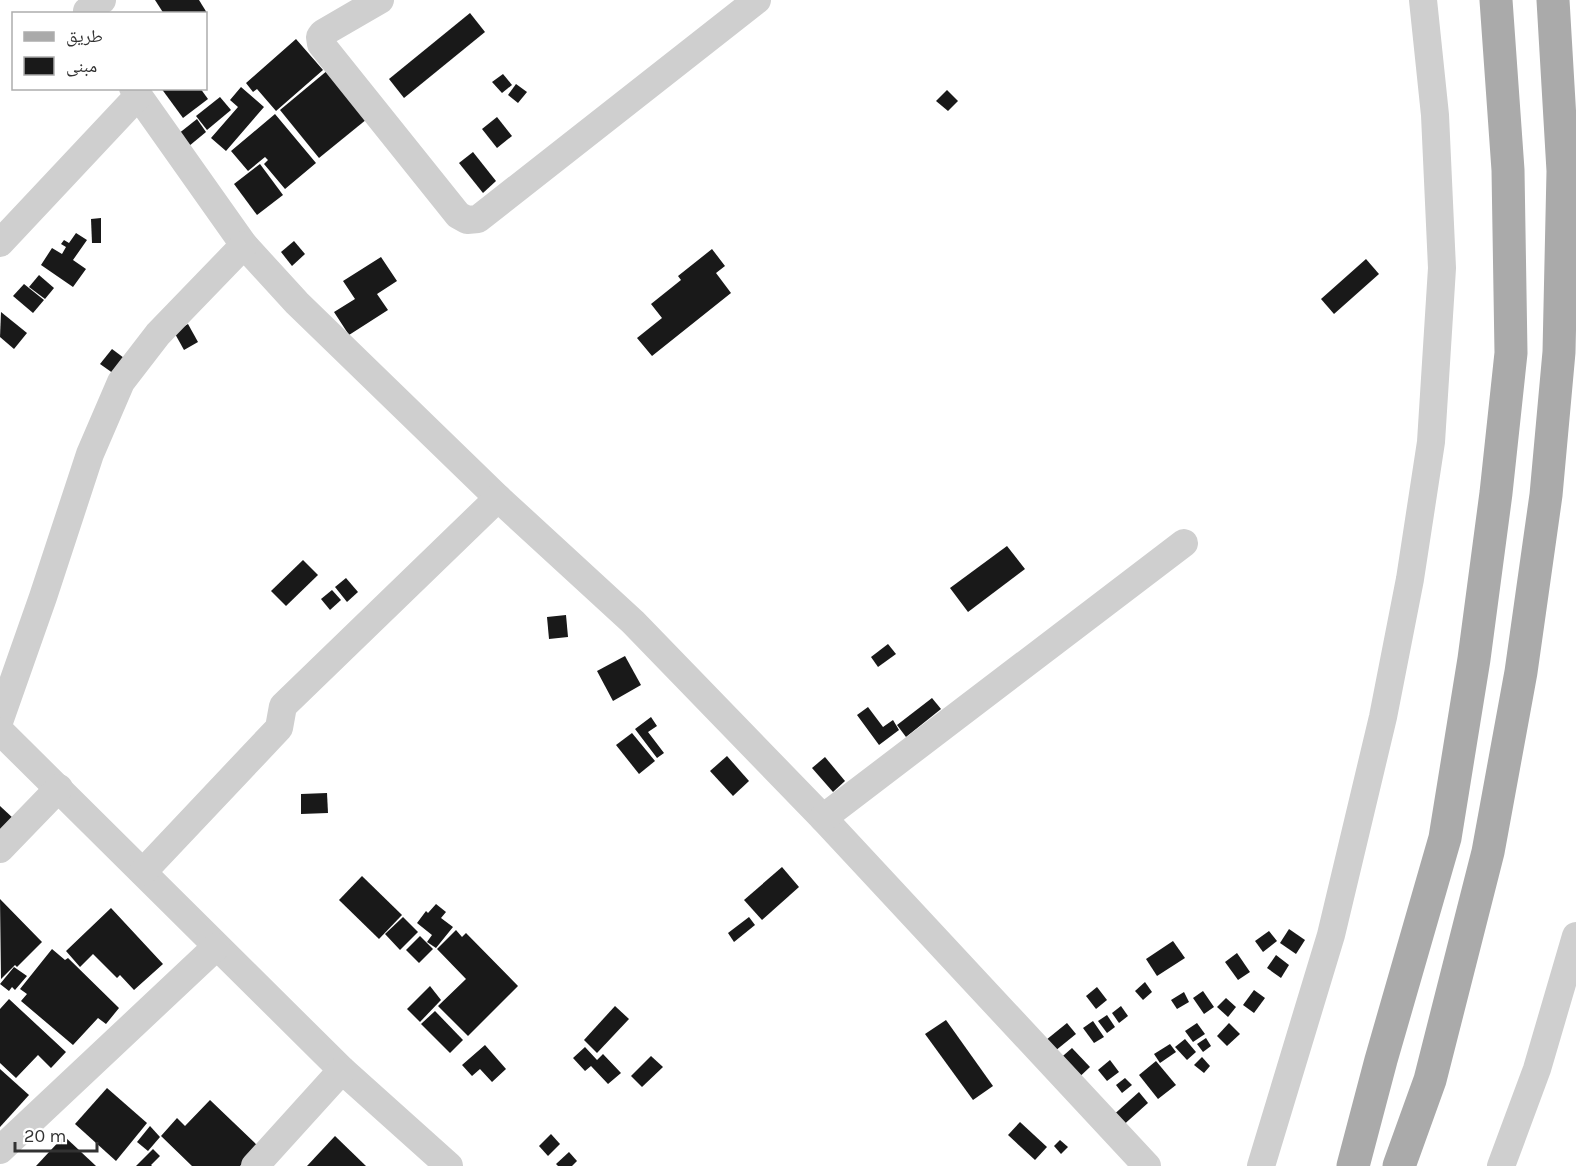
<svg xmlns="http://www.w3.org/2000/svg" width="1576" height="1166" viewBox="0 0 1576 1166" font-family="Karla,'Noto Naskh Arabic',sans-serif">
<rect width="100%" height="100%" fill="#fff"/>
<!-- building -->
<g fill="#191919">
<path d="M 155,0 L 199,0 L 207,13 L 164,14 Z"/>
<path d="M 470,13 L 485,32 L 404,98 L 389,79 Z"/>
<path d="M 296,39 L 323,70 L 276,111 L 257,89 L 253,92 L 246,83 Z"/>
<path d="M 328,70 L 367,119 L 319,158 L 280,110 Z"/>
<path d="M 503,74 L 512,85 L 502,93 L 492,82 Z"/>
<path d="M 516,84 L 527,92 L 518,103 L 508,95 Z"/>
<path d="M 241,87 L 264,107 L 226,151 L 211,138 L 238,107 L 230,100 Z"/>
<path d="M 161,88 L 200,88 L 208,99 L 183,118 Z"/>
<path d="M 947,90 L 958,101 L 948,111 L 936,101 Z"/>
<path d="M 220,97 L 231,110 L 207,130 L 196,116 Z"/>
<path d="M 275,114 L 316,163 L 285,189 L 264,164 L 268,160 L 265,157 L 248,171 L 231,151 Z"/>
<path d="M 497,117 L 512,136 L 497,148 L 482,129 Z"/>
<path d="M 197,119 L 206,132 L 183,151 L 173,138 Z"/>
<path d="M 473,152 L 496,181 L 483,193 L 459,163 Z"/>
<path d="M 260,164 L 283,195 L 257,215 L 234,184 Z"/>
<path d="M 101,218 L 101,243 L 92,243 L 91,219 Z"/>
<path d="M 76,233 L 87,240 L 73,260 L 86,269 L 73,287 L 41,265 L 52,248 L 62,254 L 66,247 L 61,244 L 64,240 L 69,243 Z"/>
<path d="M 294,241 L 305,254 L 292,266 L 281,252 Z"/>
<path d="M 712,249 L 725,266 L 716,273 L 731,293 L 652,356 L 637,338 L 662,318 L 651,304 L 681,280 L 678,276 Z"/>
<path d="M 381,257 L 397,281 L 377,294 L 388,310 L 349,335 L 334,312 L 355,299 L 343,281 Z"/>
<path d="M 1366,259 L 1379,274 L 1334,314 L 1321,299 Z"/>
<path d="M 39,275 L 54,288 L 45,299 L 29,287 Z"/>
<path d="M 24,284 L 44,300 L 33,313 L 13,296 Z"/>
<path d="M 1,312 L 27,333 L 14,349 L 0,337 Z"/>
<path d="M 188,324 L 198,342 L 184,350 L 174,332 Z"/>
<path d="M 112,349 L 128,361 L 117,376 L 100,364 Z"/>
<path d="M 1007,546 L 1025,569 L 968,612 L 950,588 Z"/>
<path d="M 303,560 L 318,575 L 286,606 L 271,591 Z"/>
<path d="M 346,578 L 358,592 L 347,602 L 335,587 Z"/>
<path d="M 332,590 L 341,600 L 330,610 L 321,599 Z"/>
<path d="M 566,615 L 568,637 L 549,639 L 547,617 Z"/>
<path d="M 888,644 L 896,654 L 878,667 L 871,657 Z"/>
<path d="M 625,656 L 641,685 L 613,701 L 597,671 Z"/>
<path d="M 932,698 L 941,709 L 906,737 L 897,725 Z"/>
<path d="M 868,707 L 883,727 L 893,720 L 899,730 L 879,745 L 857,715 Z"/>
<path d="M 651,717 L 657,726 L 648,732 L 664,753 L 657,758 L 635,729 Z"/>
<path d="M 632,733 L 655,761 L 639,774 L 616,745 Z"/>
<path d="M 727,756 L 749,781 L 733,796 L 710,771 Z"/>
<path d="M 825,757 L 845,781 L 833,792 L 812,768 Z"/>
<path d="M 327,793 L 328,813 L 301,814 L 301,794 Z"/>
<path d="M 0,806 L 14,819 L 0,833 Z"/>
<path d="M 782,867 L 799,887 L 762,920 L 744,900 Z"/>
<path d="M 362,876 L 402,915 L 379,939 L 339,900 Z"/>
<path d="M 0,899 L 42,942 L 17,967 L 15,965 L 1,979 Z"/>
<path d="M 436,904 L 446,912 L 441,918 L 453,927 L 436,948 L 427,942 L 432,935 L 417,923 L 426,911 L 428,913 Z"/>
<path d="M 111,908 L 163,964 L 134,990 L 120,975 L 117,978 L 93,954 L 80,967 L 66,951 Z"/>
<path d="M 403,917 L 418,932 L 400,950 L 385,934 Z"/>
<path d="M 749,917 L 755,925 L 734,942 L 728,933 Z"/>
<path d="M 1289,929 L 1305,940 L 1296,954 L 1280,943 Z"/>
<path d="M 456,930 L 462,937 L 466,933 L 518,986 L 468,1036 L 438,1006 L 466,979 L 437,949 Z"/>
<path d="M 1269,931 L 1277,941 L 1263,952 L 1255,941 Z"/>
<path d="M 420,936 L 433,949 L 419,963 L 406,950 Z"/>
<path d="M 1173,941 L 1185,958 L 1157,976 L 1146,959 Z"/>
<path d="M 52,949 L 65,960 L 68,958 L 119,1008 L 106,1024 L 98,1018 L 73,1045 L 21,1001 L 27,994 L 20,989 Z"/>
<path d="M 1237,953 L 1250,972 L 1238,980 L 1225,962 Z"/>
<path d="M 1276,955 L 1289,965 L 1281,978 L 1267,968 Z"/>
<path d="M 14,967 L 27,976 L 15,990 L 12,987 L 9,991 L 0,984 Z"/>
<path d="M 1145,982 L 1152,992 L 1143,1000 L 1135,991 Z"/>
<path d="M 430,986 L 441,1000 L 420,1022 L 407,1009 Z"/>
<path d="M 1097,987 L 1107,1000 L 1096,1009 L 1086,996 Z"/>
<path d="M 1254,990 L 1265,998 L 1254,1013 L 1243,1005 Z"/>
<path d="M 1203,991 L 1214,1007 L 1204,1014 L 1193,998 Z"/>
<path d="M 1184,992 L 1189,1002 L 1177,1009 L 1171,1000 Z"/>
<path d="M 1226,998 L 1236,1007 L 1228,1017 L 1217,1007 Z"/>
<path d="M 9,999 L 66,1052 L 51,1068 L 38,1055 L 16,1078 L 0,1063 L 0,1009 Z"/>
<path d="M 615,1006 L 629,1019 L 597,1053 L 584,1040 Z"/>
<path d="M 1121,1006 L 1128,1016 L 1119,1023 L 1112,1013 Z"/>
<path d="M 435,1011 L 463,1040 L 450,1053 L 421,1024 Z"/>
<path d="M 1107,1015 L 1115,1027 L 1107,1033 L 1098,1021 Z"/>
<path d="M 946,1020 L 993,1086 L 973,1100 L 925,1034 Z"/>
<path d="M 1093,1021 L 1104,1037 L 1094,1043 L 1083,1028 Z"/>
<path d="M 1067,1023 L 1076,1034 L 1055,1051 L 1046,1040 Z"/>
<path d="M 1197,1023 L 1205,1034 L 1193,1042 L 1185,1031 Z"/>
<path d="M 1229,1023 L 1240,1034 L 1227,1046 L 1217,1036 Z"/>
<path d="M 1206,1038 L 1211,1046 L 1203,1052 L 1197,1044 Z"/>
<path d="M 1185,1039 L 1196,1052 L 1187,1060 L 1175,1047 Z"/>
<path d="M 1170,1044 L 1176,1052 L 1160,1063 L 1154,1054 Z"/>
<path d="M 485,1045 L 506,1069 L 492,1082 L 480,1069 L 472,1076 L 462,1065 Z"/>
<path d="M 585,1047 L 597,1060 L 603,1054 L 621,1073 L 608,1084 L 591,1066 L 585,1071 L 573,1058 Z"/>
<path d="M 1072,1048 L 1090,1067 L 1074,1082 L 1056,1062 Z"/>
<path d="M 651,1056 L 663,1067 L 642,1087 L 631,1076 Z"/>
<path d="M 1202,1057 L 1210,1066 L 1204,1073 L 1194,1065 Z"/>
<path d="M 1110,1060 L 1119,1072 L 1107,1081 L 1098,1070 Z"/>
<path d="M 1156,1061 L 1176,1085 L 1158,1099 L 1139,1075 Z"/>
<path d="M 0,1069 L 29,1095 L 0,1127 Z"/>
<path d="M 1125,1078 L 1132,1085 L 1122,1093 L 1116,1085 Z"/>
<path d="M 107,1088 L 147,1123 L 116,1161 L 75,1124 Z"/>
<path d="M 1139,1092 L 1148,1103 L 1120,1128 L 1110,1118 Z"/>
<path d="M 210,1100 L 259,1147 L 240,1166 L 192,1166 L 161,1136 L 177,1118 L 185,1126 Z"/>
<path d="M 1020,1122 L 1047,1147 L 1035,1160 L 1008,1135 Z"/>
<path d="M 150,1126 L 160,1137 L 148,1151 L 137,1142 Z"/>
<path d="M 551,1134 L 560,1144 L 548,1156 L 539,1146 Z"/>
<path d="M 64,1136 L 96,1166 L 36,1166 Z"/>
<path d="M 335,1136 L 366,1166 L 307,1166 Z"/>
<path d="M 1060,1140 L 1068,1147 L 1061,1154 L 1054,1146 Z"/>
<path d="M 153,1149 L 160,1156 L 151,1165 L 152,1166 L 136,1166 Z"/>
<path d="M 569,1152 L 577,1161 L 572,1166 L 558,1166 L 556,1164 Z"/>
</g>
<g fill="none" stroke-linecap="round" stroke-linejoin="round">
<!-- minor -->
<g stroke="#cfcfcf" stroke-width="28">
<path d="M 380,0 L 323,33 L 320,37 L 321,44 L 458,215 L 467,220 L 478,219 L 757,0"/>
<path d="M 87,11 L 102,0"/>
<path d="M 133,88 L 244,245 L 297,303 L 498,498 L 633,622 L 823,818 L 1147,1166"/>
<path d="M 0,243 L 138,96"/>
<path d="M 0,719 L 43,597 L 90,454 L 121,382 L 158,334 L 244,245"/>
<path d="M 0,731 L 342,1070 L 449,1166"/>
<path d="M 823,818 L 1184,543"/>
<path d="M 0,849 L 59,788"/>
<path d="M 143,872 L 279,728 L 283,706 L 498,498"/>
<path d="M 0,1150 L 216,947"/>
<path d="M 255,1166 L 342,1070"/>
<path d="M 1261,1166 L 1331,935 L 1383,717 L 1410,579 L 1431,442 L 1442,268 L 1435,115 L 1423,0"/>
<path d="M 1501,1166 L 1537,1069 L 1576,936"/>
</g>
<!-- major -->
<g stroke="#aaa" stroke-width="33">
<path d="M 1353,1166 L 1381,1060 L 1445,838 L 1474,659 L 1496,493 L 1511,353 L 1508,170 L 1496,0"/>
<path d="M 1399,1166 L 1430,1080 L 1488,852 L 1521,672 L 1546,495 L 1559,352 L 1563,171 L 1553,0"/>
</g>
</g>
<!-- legend -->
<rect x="12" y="12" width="195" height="78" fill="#ffffff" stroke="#adadad" stroke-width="1.5"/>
<rect x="24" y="32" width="30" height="9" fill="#aaaaaa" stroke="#adadad" stroke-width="1.5"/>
<text x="66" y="42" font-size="18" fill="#323232">طريق</text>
<rect x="24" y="57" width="30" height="18" fill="#191919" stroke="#adadad" stroke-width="1.5"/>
<text x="66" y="72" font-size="18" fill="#323232">مبنى</text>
<!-- scale -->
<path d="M15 1142v9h82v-9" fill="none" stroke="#323232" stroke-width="3"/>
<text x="24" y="1142" font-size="18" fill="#323232" stroke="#ffffff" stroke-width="4.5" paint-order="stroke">20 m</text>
</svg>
